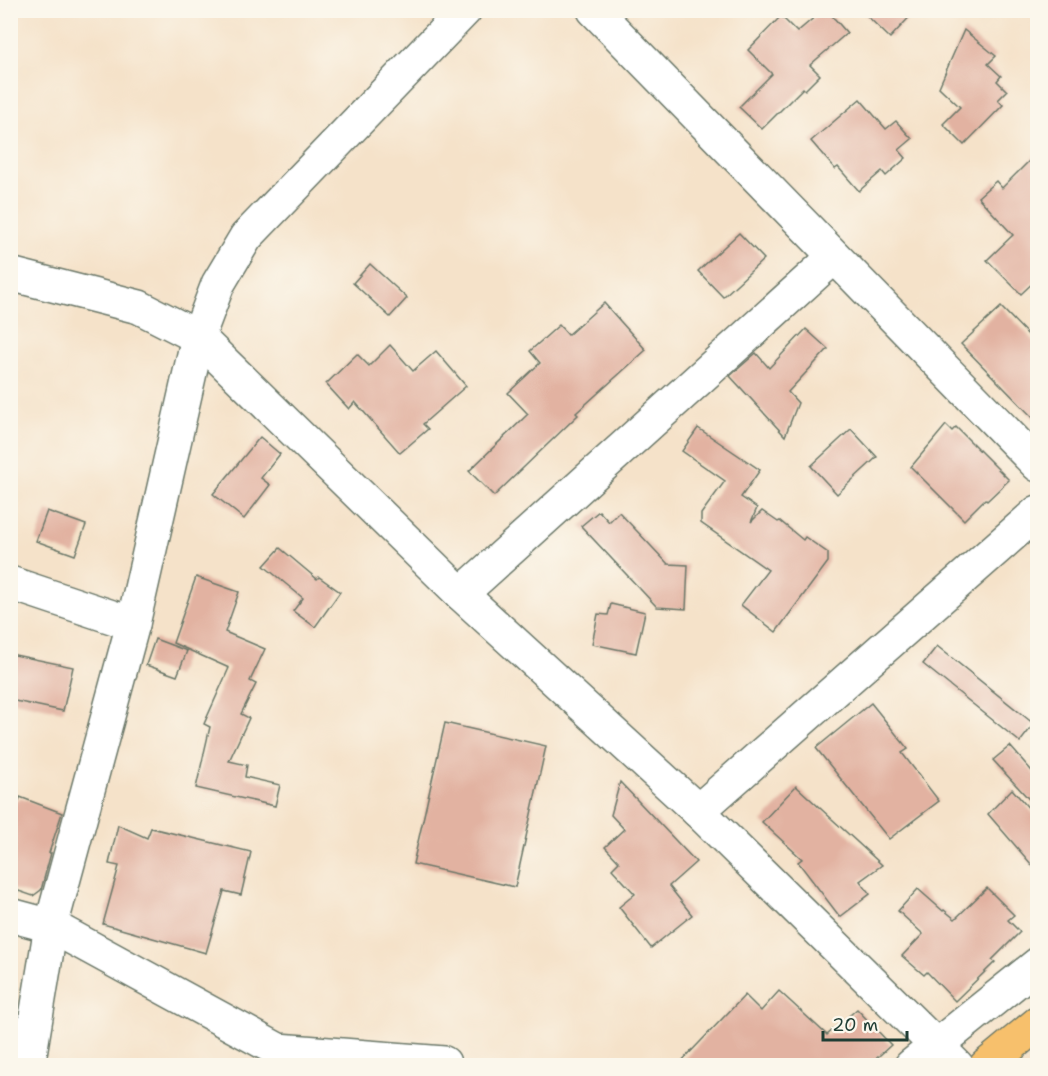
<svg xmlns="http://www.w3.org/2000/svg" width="1048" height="1076" viewBox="0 0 1048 1076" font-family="'Shantell Sans',sans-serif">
<rect width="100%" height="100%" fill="#fbf7ec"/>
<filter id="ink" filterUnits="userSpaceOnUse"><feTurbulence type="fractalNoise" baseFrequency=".0167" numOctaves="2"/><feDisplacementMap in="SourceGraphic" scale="12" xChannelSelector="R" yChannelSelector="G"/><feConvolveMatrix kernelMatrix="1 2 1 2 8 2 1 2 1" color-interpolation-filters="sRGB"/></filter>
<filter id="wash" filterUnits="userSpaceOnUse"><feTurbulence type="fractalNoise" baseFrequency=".008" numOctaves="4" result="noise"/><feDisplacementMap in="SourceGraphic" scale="24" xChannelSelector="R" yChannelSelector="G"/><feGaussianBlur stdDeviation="1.35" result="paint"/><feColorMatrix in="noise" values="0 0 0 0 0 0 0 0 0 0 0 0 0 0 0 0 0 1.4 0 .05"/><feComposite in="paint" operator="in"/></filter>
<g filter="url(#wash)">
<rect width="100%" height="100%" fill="#f5e2c9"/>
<g id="blocks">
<!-- building -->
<g fill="#e2b2a1">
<path d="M 823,10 L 827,10 L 847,33 L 810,65 L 820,75 L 805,90 L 803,88 L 762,129 L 739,107 L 772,74 L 748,50 L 781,16 L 797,32 Z"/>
<path d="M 861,10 L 916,10 L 890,38 Z"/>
<path d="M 964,30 L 996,56 L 988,64 L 1001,76 L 997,81 L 1007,91 L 998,100 L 1003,105 L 964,145 L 943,124 L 960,107 L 939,87 Z"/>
<path d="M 860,99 L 886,129 L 896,121 L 912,139 L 899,150 L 906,158 L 886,176 L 882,171 L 859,191 L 838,167 L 835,169 L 811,141 Z"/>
<path d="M 1038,152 L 1038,278 L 1021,294 L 987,260 L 1013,235 L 978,197 L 996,181 L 1002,188 Z"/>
<path d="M 739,233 L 764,259 L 723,297 L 698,271 Z"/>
<path d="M 370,264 L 407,298 L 390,317 L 353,283 Z"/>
<path d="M 604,303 L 646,350 L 576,413 L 578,415 L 494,496 L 469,471 L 528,414 L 508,393 L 540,363 L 530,351 L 559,325 L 568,335 Z"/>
<path d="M 1001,307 L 1038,345 L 1038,423 L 961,344 Z"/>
<path d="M 806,329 L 828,349 L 788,392 L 798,403 L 785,436 L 730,376 L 756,353 L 769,368 Z"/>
<path d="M 390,345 L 413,371 L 436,351 L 466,386 L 423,424 L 428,429 L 400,453 L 355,402 L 349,409 L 326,384 L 357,354 L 369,366 Z"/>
<path d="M 946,425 L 952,431 L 956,427 L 1009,480 L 987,501 L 985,499 L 964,520 L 911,467 Z"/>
<path d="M 698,428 L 760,470 L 741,497 L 757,508 L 751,522 L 762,511 L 778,522 L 780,521 L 803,540 L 805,537 L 828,553 L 828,562 L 776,632 L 741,605 L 768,570 L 701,523 L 701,514 L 725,481 L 682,451 Z"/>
<path d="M 851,429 L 877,457 L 837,494 L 811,466 Z"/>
<path d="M 260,437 L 280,454 L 261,478 L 270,485 L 244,519 L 213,494 Z"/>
<path d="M 47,511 L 86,525 L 75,555 L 36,541 Z"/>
<path d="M 599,511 L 609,522 L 619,512 L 668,564 L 688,565 L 686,609 L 657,607 L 581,526 Z"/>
<path d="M 280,548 L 317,579 L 319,577 L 340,592 L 315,627 L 293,611 L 303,598 L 264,566 Z"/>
<path d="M 196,577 L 239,592 L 225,632 L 265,649 L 250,681 L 256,684 L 241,714 L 249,718 L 229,761 L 247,765 L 245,777 L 280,785 L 275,806 L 196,788 L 210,727 L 204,724 L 229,668 L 173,643 Z"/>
<path d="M 611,604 L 645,612 L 636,653 L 592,644 L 598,614 L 608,615 Z"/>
<path d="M 155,639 L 187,651 L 177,676 L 146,665 Z"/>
<path d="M 937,646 L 1034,724 L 1020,742 L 923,664 Z"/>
<path d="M 10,654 L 73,667 L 63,711 L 10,700 Z"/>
<path d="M 871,703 L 908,749 L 902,753 L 939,801 L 889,839 L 816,748 Z"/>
<path d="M 445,723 L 546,746 L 515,887 L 413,864 Z"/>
<path d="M 1010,746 L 1038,778 L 1038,809 L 993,760 Z"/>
<path d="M 620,782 L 696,862 L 669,886 L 692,915 L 651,948 L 619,907 L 635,894 L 612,869 L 619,862 L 605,847 L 624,829 L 611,815 Z"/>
<path d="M 796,786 L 882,865 L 860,881 L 870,894 L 840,917 L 798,862 L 802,859 L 762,822 Z"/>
<path d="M 1012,789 L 1038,819 L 1038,872 L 988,814 Z"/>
<path d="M 20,797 L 62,813 L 49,853 L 51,853 L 41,890 L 33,896 L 10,888 L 10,798 L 19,801 Z"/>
<path d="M 118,825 L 147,838 L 151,828 L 251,852 L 241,895 L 224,891 L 206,953 L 103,924 L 119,866 L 109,864 Z"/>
<path d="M 987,888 L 1014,915 L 1008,920 L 1020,932 L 992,960 L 995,962 L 955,1001 L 927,972 L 924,975 L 902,956 L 923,934 L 898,911 L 918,889 L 943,911 L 944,910 L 955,919 Z"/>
<path d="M 779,991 L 827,1035 L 857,1009 L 891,1045 L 869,1065 L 678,1065 L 745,995 L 761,1011 Z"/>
</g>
</g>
</g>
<g filter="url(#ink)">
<use href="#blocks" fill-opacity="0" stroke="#6a7768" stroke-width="1.5"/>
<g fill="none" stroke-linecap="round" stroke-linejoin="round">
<defs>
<g id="minor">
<path d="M 594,10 L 1038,465"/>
<path d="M 10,274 L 139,307 L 198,337 L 461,594 L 698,811 L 957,1066"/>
<path d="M 10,583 L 133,624"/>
<path d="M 461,594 L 834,257"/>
<path d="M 698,811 L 1038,512"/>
<path d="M 10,915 L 51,926 L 278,1050 L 444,1063"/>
<path d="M 28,1066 L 51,926 L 133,624 L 198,337 L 218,284 L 246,237 L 465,10"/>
<path d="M 911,1066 L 1038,964"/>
</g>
<path id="highway" d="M 986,1066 L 1038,1023"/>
</defs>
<!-- minor casing -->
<use href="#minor" stroke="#6a7768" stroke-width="36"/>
<!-- highway casing -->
<use href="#highway" stroke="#6a7768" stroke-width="36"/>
<!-- minor -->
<use href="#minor" stroke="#fff" stroke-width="33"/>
<!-- highway -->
<use href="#highway" stroke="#f7c06c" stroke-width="33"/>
</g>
</g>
<!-- margin -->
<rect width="1048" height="1076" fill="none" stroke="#fbf7ec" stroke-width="36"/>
<!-- scale -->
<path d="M823 1031v9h84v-9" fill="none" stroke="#1f3d34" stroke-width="3"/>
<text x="832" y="1031" font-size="18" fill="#1f3d34" stroke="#fbf7ec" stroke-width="4.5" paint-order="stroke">20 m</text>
</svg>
